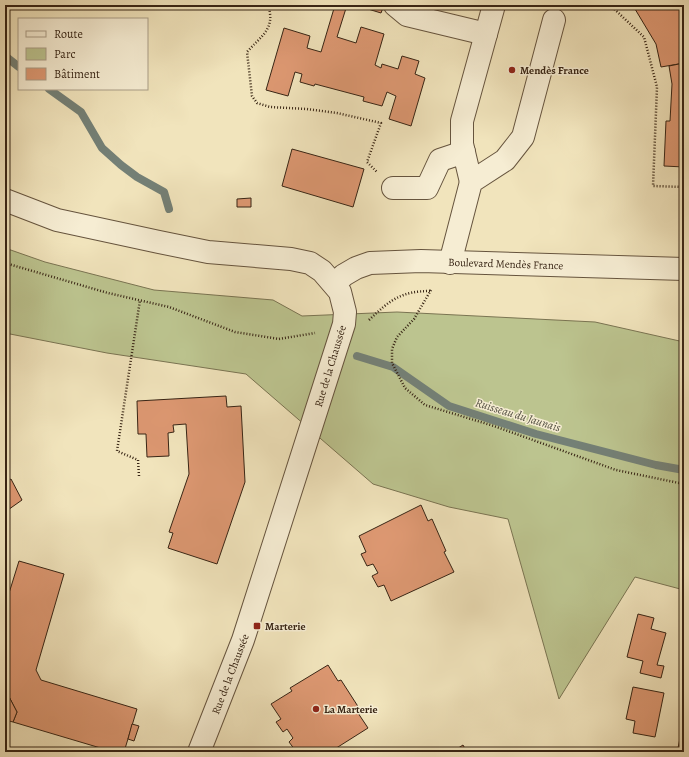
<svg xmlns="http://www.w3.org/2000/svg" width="689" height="757" viewBox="0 0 689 757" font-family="Alegreya,serif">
<rect width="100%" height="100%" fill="#f1e4bc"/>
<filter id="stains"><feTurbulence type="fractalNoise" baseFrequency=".005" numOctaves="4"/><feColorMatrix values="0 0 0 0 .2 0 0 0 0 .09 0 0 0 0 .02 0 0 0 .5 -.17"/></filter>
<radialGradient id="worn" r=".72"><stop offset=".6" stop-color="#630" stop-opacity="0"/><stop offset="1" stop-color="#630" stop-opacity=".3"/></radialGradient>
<!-- green -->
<path fill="#bcc48f" stroke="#7a7452" d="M 5,248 L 45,262 L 154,290 L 273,300 L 302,316 L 397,312 L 595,322 L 684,342 L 684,590 L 635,577 L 559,699 L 508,519 L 449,507 L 373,484 L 246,374 L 107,353 L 5,333 Z"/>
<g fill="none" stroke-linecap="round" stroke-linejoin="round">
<!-- stream -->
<g stroke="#748076" stroke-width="8">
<path d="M 5,56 L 19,67"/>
<path d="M 49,89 L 81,112 L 102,148 L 121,165 L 137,177 L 164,192 L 169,209"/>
<path d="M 357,356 L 393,367 L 449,406 L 536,434 L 656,465 L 684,470"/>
</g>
</g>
<!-- building -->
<g fill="#dd9872" stroke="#372414">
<path d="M 335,5 L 347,5 L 337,37 L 356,43 L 361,27 L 384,34 L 375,65 L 381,68 L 382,64 L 398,69 L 402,56 L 419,61 L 415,74 L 425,78 L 411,126 L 389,119 L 396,96 L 387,92 L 382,106 L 363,101 L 364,97 L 315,84 L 314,86 L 300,82 L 302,74 L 295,72 L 288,96 L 266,90 L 284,28 L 310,36 L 307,48 L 321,52 Z"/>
<path d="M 353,5 L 369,5 L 368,9 Z"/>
<path d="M 369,5 L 384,5 L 381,13 L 368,9 Z"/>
<path d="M 630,5 L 684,5 L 684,63 L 661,67 L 656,44 L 635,9 Z"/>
<path d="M 684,63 L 684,167 L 664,166 L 666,121 L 670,121 L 672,84 L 669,66 Z"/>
<path d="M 292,149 L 364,169 L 353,207 L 282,186 Z"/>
<path d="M 251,198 L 251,207 L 237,207 L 237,199 Z"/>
<path d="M 226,396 L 227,407 L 241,406 L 245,482 L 217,564 L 168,548 L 173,533 L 169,532 L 189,474 L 186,424 L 173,425 L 174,432 L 168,433 L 169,456 L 147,457 L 146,434 L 138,434 L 137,401 Z"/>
<path d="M 11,479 L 22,500 L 5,512 L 5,482 Z"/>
<path d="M 421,505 L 428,521 L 432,519 L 446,551 L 444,552 L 454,572 L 391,601 L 384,585 L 378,587 L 372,576 L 378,573 L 373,564 L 367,566 L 361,554 L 366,552 L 359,536 Z"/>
<path d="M 19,561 L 64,574 L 36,670 L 41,680 L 137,709 L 124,752 L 114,752 L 13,722 L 17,712 L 5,689 L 5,606 Z"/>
<path d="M 638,614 L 654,618 L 651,629 L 666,633 L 657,665 L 664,666 L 661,678 L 640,673 L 643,661 L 627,657 Z"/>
<path d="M 328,665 L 338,681 L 341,680 L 359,708 L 356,710 L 368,728 L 330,752 L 329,750 L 326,752 L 302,752 L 300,748 L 295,750 L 289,742 L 293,738 L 287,729 L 283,732 L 276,722 L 281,719 L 271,704 L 292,691 L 290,688 Z"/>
<path d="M 633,687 L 664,693 L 655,737 L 633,733 L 635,721 L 626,719 Z"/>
<path d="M 5,689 L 17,712 L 13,722 L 5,720 Z"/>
<path d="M 684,719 L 684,750 L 678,748 Z"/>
<path d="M 132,724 L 139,726 L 134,741 L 128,739 Z"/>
<path d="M 463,745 L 467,752 L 452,752 Z"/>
</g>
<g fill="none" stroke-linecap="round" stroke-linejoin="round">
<defs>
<g id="minor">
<path d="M 395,5 L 407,15 L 486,34"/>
<path d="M 471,182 L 462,144 L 462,121 L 494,5"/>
<path d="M 393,188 L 427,188 L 440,160 L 464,152"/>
<path d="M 5,200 L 57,220 L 159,242 L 208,252 L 291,259 L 310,263 L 322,271 L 340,292 L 345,312 L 344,324 L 243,640 L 199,752"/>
<path d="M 450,263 L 471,182 L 505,160 L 523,137 L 554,20"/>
<path id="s1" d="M 334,284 L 344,275 L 356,268 L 370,263 L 421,261 L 684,269"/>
</g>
</defs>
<!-- minor casing -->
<use href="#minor" stroke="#66543e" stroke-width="24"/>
<!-- path -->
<g stroke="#372414" stroke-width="2.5" stroke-dasharray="1 2" stroke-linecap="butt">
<path d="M 268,5 C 276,29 261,36 247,52 L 252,96 L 257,103 L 270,107 L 307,109 L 337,113 L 381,123 L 367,162 L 377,172"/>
<path d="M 610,5 L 644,37 L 657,87 L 653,186 L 684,187"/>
<path d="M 5,263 L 108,293 L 169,307 L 235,332 L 279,339 L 315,333"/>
<path d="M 431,290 L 414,319 L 397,337 L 392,349 L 392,363 L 405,388 L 425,405 L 494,426 L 616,470 L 684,484"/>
<path d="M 369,320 C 390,300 401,291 431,291"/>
<path d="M 139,476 L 138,460 L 117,451 L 140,300"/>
</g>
<!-- minor -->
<use href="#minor" stroke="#f6edd3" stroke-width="22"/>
</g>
<!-- markers -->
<g fill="#8f2418" stroke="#f6edd3" stroke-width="1.5">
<circle cx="512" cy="70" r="4"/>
<rect x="253" y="622" width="8" height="8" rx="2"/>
<circle cx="316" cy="709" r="4"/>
</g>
<g text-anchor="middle" stroke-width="3" stroke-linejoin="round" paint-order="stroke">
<!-- poi labels -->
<g font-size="11" font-weight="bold" fill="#372414" stroke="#f6edd3" text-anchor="start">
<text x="520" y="74">Mendès France</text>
<text x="265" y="630">Marterie</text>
<text x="324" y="713">La Marterie</text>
</g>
<!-- street labels -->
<g font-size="11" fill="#372414" stroke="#f6edd3">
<text dy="4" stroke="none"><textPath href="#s1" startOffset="178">Boulevard Mendès France</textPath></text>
<text transform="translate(330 366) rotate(-73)" y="4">Rue de la Chaussée</text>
<text transform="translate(230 674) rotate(-69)" y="4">Rue de la Chaussée</text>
</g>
<!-- water labels -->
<g font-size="12" font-style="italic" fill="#565245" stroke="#f6edd3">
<text transform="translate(518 415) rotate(17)" y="4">Ruisseau du Jaunais</text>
</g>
</g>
<!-- margin -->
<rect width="689" height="757" fill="none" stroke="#f1e4bc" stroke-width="20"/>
<rect x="6" y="6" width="677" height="745" fill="none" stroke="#372414" stroke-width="2"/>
<rect x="10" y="10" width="669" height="737" fill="none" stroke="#372414"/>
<!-- legend -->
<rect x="18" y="18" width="130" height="72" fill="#f6edd3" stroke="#aa9d87"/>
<rect x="26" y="31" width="20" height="6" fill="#f6edd3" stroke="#aa9d87"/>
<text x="54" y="38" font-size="12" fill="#372414">Route</text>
<rect x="26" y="48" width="20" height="12" fill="#bcc48f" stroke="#aa9d87"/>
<text x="54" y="58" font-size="12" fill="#372414">Parc</text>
<rect x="26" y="68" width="20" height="12" fill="#dd9872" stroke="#aa9d87"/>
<text x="54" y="78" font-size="12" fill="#372414">Bâtiment</text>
<rect width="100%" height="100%" filter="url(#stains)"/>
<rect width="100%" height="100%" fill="url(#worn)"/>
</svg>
